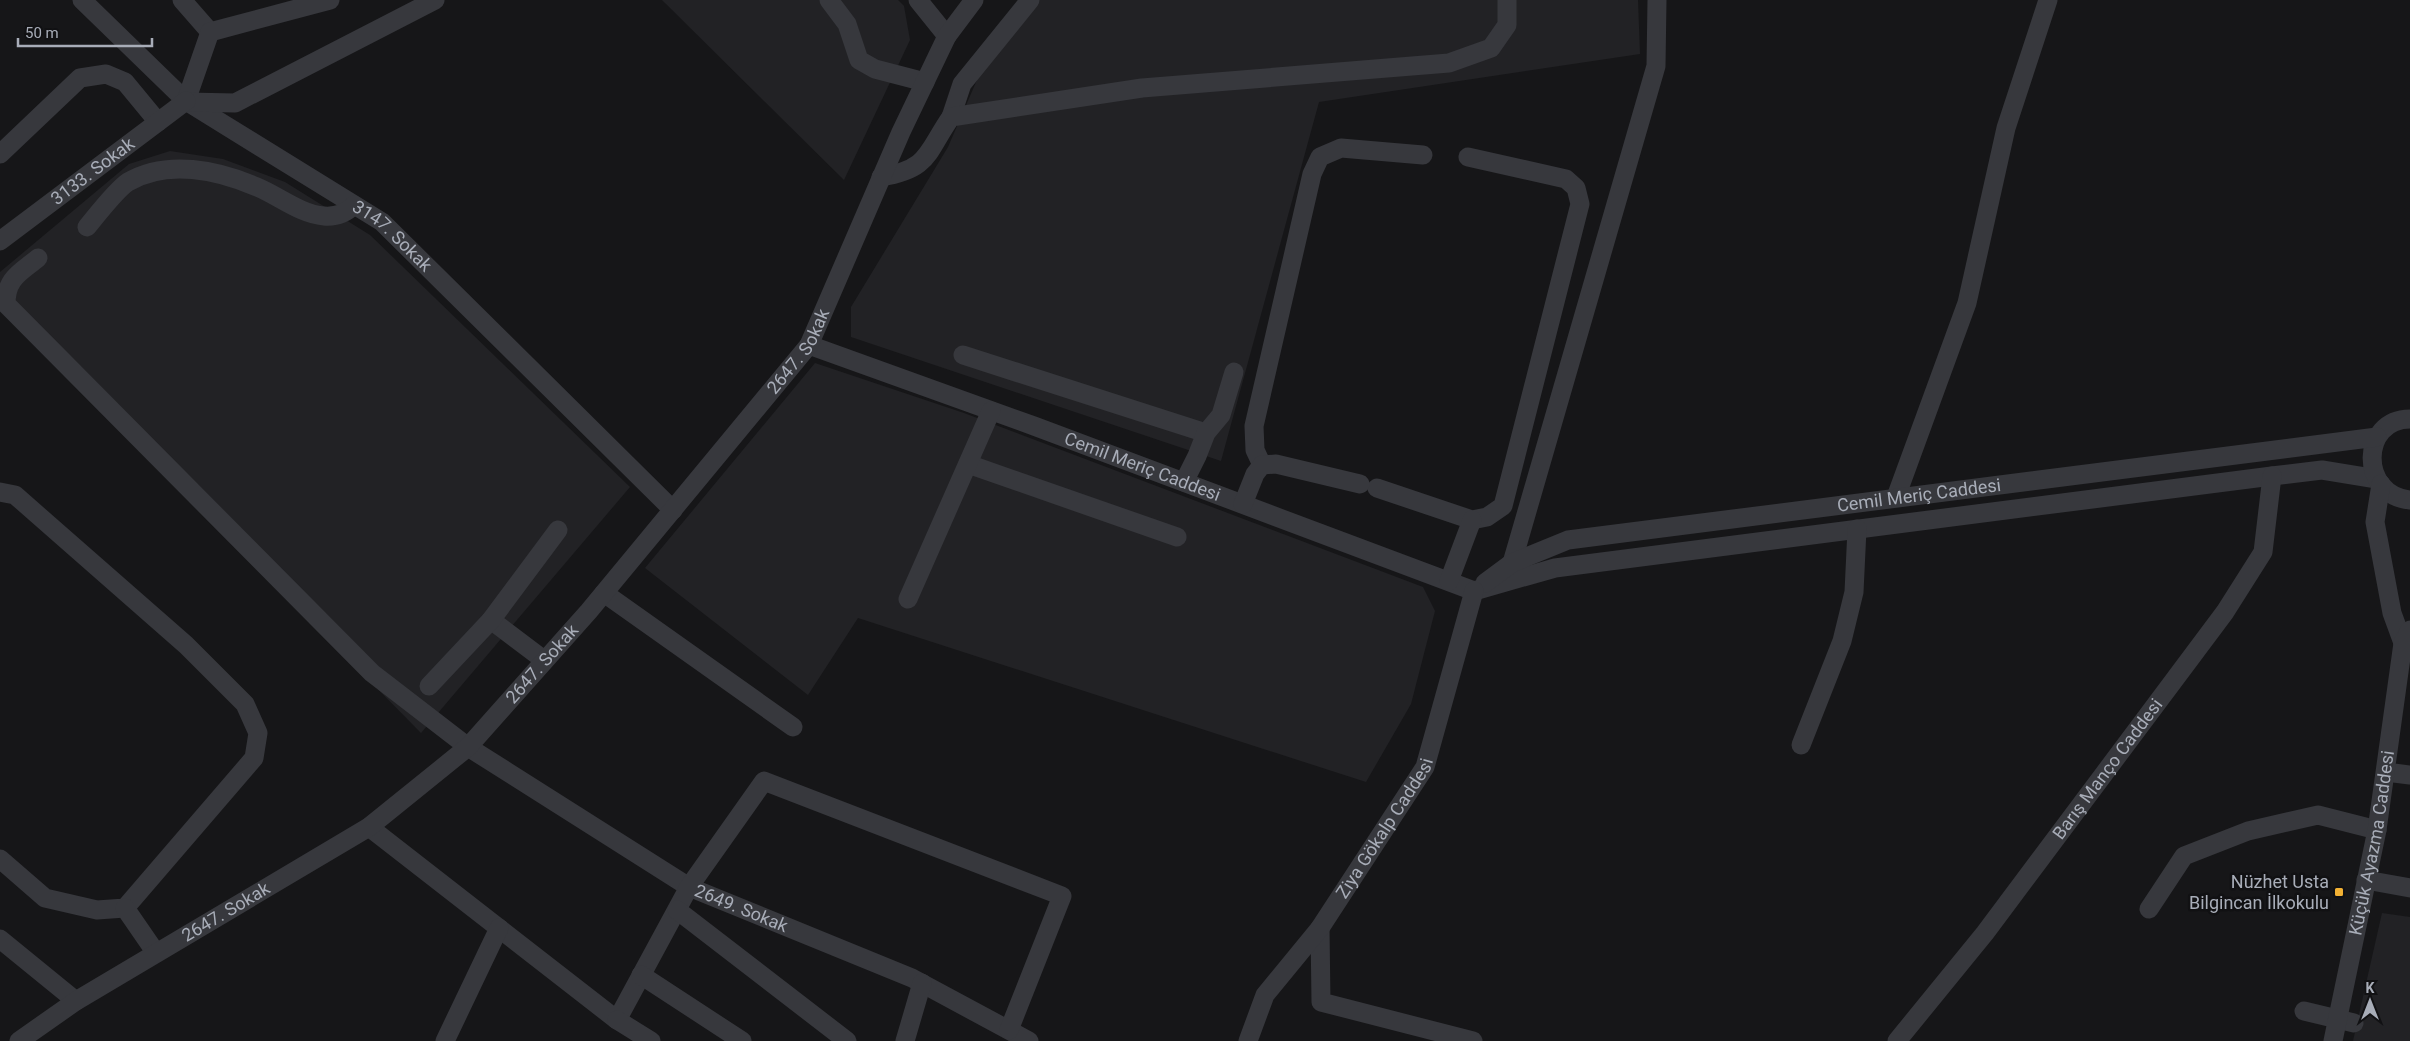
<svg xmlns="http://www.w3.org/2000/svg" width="2410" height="1041" viewBox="0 0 2410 1041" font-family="Roboto,sans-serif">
<rect width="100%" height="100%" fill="#161618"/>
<!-- built -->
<g fill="#222225">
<path d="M 662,0 L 898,0 L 904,6 L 910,40 L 844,180 Z"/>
<path d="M 1025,0 L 1638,0 L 1640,54 L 1319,102 L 1221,461 L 851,337 L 851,307 L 948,147 L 989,52 Z"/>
<path d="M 170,151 L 223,159 L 285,182 L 370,235 L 630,487 L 421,733 L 0,306 L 0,272 L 129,164 Z"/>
<path d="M 815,363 L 964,413 L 1423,587 L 1435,611 L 1411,704 L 1366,782 L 858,618 L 808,695 L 645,568 Z"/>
<path d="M 2382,913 L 2410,917 L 2410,1041 L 2353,1041 Z"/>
</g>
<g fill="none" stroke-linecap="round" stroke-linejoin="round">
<!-- minor -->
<g stroke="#37383d" stroke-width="19">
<path id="s1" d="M 82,0 L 186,101 L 382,222 L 673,510"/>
<path d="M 182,0 L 210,32"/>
<path d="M 829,0 L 847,24 L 859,60 L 875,69 L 925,82"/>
<path d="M 918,0 L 947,36"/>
<path d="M 186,101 L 210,32 L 330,0"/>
<path d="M 187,102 L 235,103 L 435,0"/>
<path d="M 951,117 L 962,84 L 1030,0"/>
<path d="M 0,154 L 80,78 L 106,74 L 125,82 L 158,122"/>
<path d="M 881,177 C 930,169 926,153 951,117 L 1142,88 L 1449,63 L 1491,48 L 1507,25 L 1507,0"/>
<path d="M 87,227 C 96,216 117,189 128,182 C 167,159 218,170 257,187 C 279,196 300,214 324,216 C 336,217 346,213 354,205"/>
<path id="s2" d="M 0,241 L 186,101"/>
<path id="s3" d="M 38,258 C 20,273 6,278 6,304 L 372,673 L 468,747 L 689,887 L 912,978 L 1029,1041"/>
<path id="s4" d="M 809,345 L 1034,426 L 1474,591 L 1555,568 L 2272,476 L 2322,470 L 2377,479"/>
<path d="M 963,355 L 1206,433"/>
<path d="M 2410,419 C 2360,419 2359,495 2410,500"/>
<path d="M 968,464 L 1177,537"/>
<path d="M 1262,465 L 1255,450 L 1254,426 L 1312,174 L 1320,157 L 1341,148 L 1423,155"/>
<path d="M 1184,482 L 1197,456 L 1206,433 L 1221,415 L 1234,372"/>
<path d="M 2381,484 L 2375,522 L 2392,613 L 2403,643"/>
<path d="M 1377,488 L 1472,520 L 1487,517 L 1503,506 L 1580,204 L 1576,188 L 1566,179 L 1468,157"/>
<path d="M 0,492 L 15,495 L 186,645 L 245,704 L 258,733 L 254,758 L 125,908 L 97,910 L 45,898 L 0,859"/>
<path d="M 1896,497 L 1967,303 L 2006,128 L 2048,0"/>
<path d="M 1243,504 L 1255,474 L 1262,465 L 1276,464 L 1360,484"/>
<path d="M 1512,563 L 1656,66 L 1657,0"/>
<path d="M 1449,581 L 1472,520"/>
<path id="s5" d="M 1485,583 L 1512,563 L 1568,540 L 2377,437"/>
<path d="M 604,593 L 793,727"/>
<path d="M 908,599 L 991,411"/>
<path d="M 491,620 L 544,660"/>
<path d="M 429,686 L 491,620 L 558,530"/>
<path d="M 1801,745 L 1842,641 L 1854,592 L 1857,529"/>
<path d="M 2386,772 L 2410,775"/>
<path d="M 369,827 L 617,1020 L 689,887 L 764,781 L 1062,896 L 1009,1030"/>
<path d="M 2366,880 L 2410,888"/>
<path d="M 125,908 L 156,953"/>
<path d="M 2149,909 L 2184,856 L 2248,831 L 2318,815 L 2377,830"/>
<path d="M 677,910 L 847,1041"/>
<path d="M 1320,928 L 1321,1002 L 1473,1041"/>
<path d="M 0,939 L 76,1001"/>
<path d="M 641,975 L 742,1041"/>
<path d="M 2304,1011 L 2354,1023"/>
<path d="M 617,1020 L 651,1041"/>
<path id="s6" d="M 19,1041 L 76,1001 L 369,827 L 468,747 L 589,611 L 809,345 L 901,132 L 947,36 L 974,0"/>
<path d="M 445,1041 L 499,928"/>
<path d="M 905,1041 L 922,983"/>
<path id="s7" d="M 1248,1041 L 1265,995 L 1320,928 L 1425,767 L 1474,591"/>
<path id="s8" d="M 1897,1041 L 1985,933 L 2225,612 L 2263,552 L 2272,476"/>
<path id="s9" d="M 2333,1041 L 2377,830 L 2403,643 L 2410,630"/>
</g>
</g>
<!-- markers -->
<rect fill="#f2b134" stroke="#111113" stroke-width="2" x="2334" y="887" width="10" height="10" rx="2.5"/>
<g text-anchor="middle" stroke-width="5" stroke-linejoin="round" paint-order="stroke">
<!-- street labels -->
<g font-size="18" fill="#a8adb8" stroke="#111113">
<text dy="6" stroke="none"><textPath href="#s2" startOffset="116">3133. Sokak</textPath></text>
<text dy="6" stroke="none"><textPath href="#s1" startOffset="392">3147. Sokak</textPath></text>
<text dy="6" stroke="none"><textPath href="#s6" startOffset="1054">2647. Sokak</textPath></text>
<text dy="6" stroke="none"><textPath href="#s4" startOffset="355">Cemil Meriç Caddesi</textPath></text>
<text dy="6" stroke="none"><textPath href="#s5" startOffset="448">Cemil Meriç Caddesi</textPath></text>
<text dy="6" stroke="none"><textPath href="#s6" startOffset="649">2647. Sokak</textPath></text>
<text dy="6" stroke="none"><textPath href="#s8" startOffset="344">Barış Manço Caddesi</textPath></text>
<text dy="6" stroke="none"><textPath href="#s7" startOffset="255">Ziya Gökalp Caddesi</textPath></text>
<text dy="6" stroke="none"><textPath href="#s9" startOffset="202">Küçük Ayazma Caddesi</textPath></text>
<text dy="6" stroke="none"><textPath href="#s3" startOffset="1018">2649. Sokak</textPath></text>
<text dy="6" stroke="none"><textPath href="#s6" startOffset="244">2647. Sokak</textPath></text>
</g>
<!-- poi labels -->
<g font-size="18" fill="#a8adb8" stroke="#111113" text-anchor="end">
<text x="2329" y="888">Nüzhet Usta<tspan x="2329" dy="21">Bilgincan İlkokulu</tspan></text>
</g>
</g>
<!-- north arrow -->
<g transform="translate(2370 1001)" stroke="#111113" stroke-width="4" paint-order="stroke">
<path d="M0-4L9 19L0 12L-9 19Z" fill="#a8adb8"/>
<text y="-8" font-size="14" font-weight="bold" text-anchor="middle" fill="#a8adb8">K</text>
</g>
<!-- scale -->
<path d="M18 38v8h134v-8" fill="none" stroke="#a8adb8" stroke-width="2.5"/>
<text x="25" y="38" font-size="15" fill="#a8adb8" stroke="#111113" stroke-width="4" paint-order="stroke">50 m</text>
</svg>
